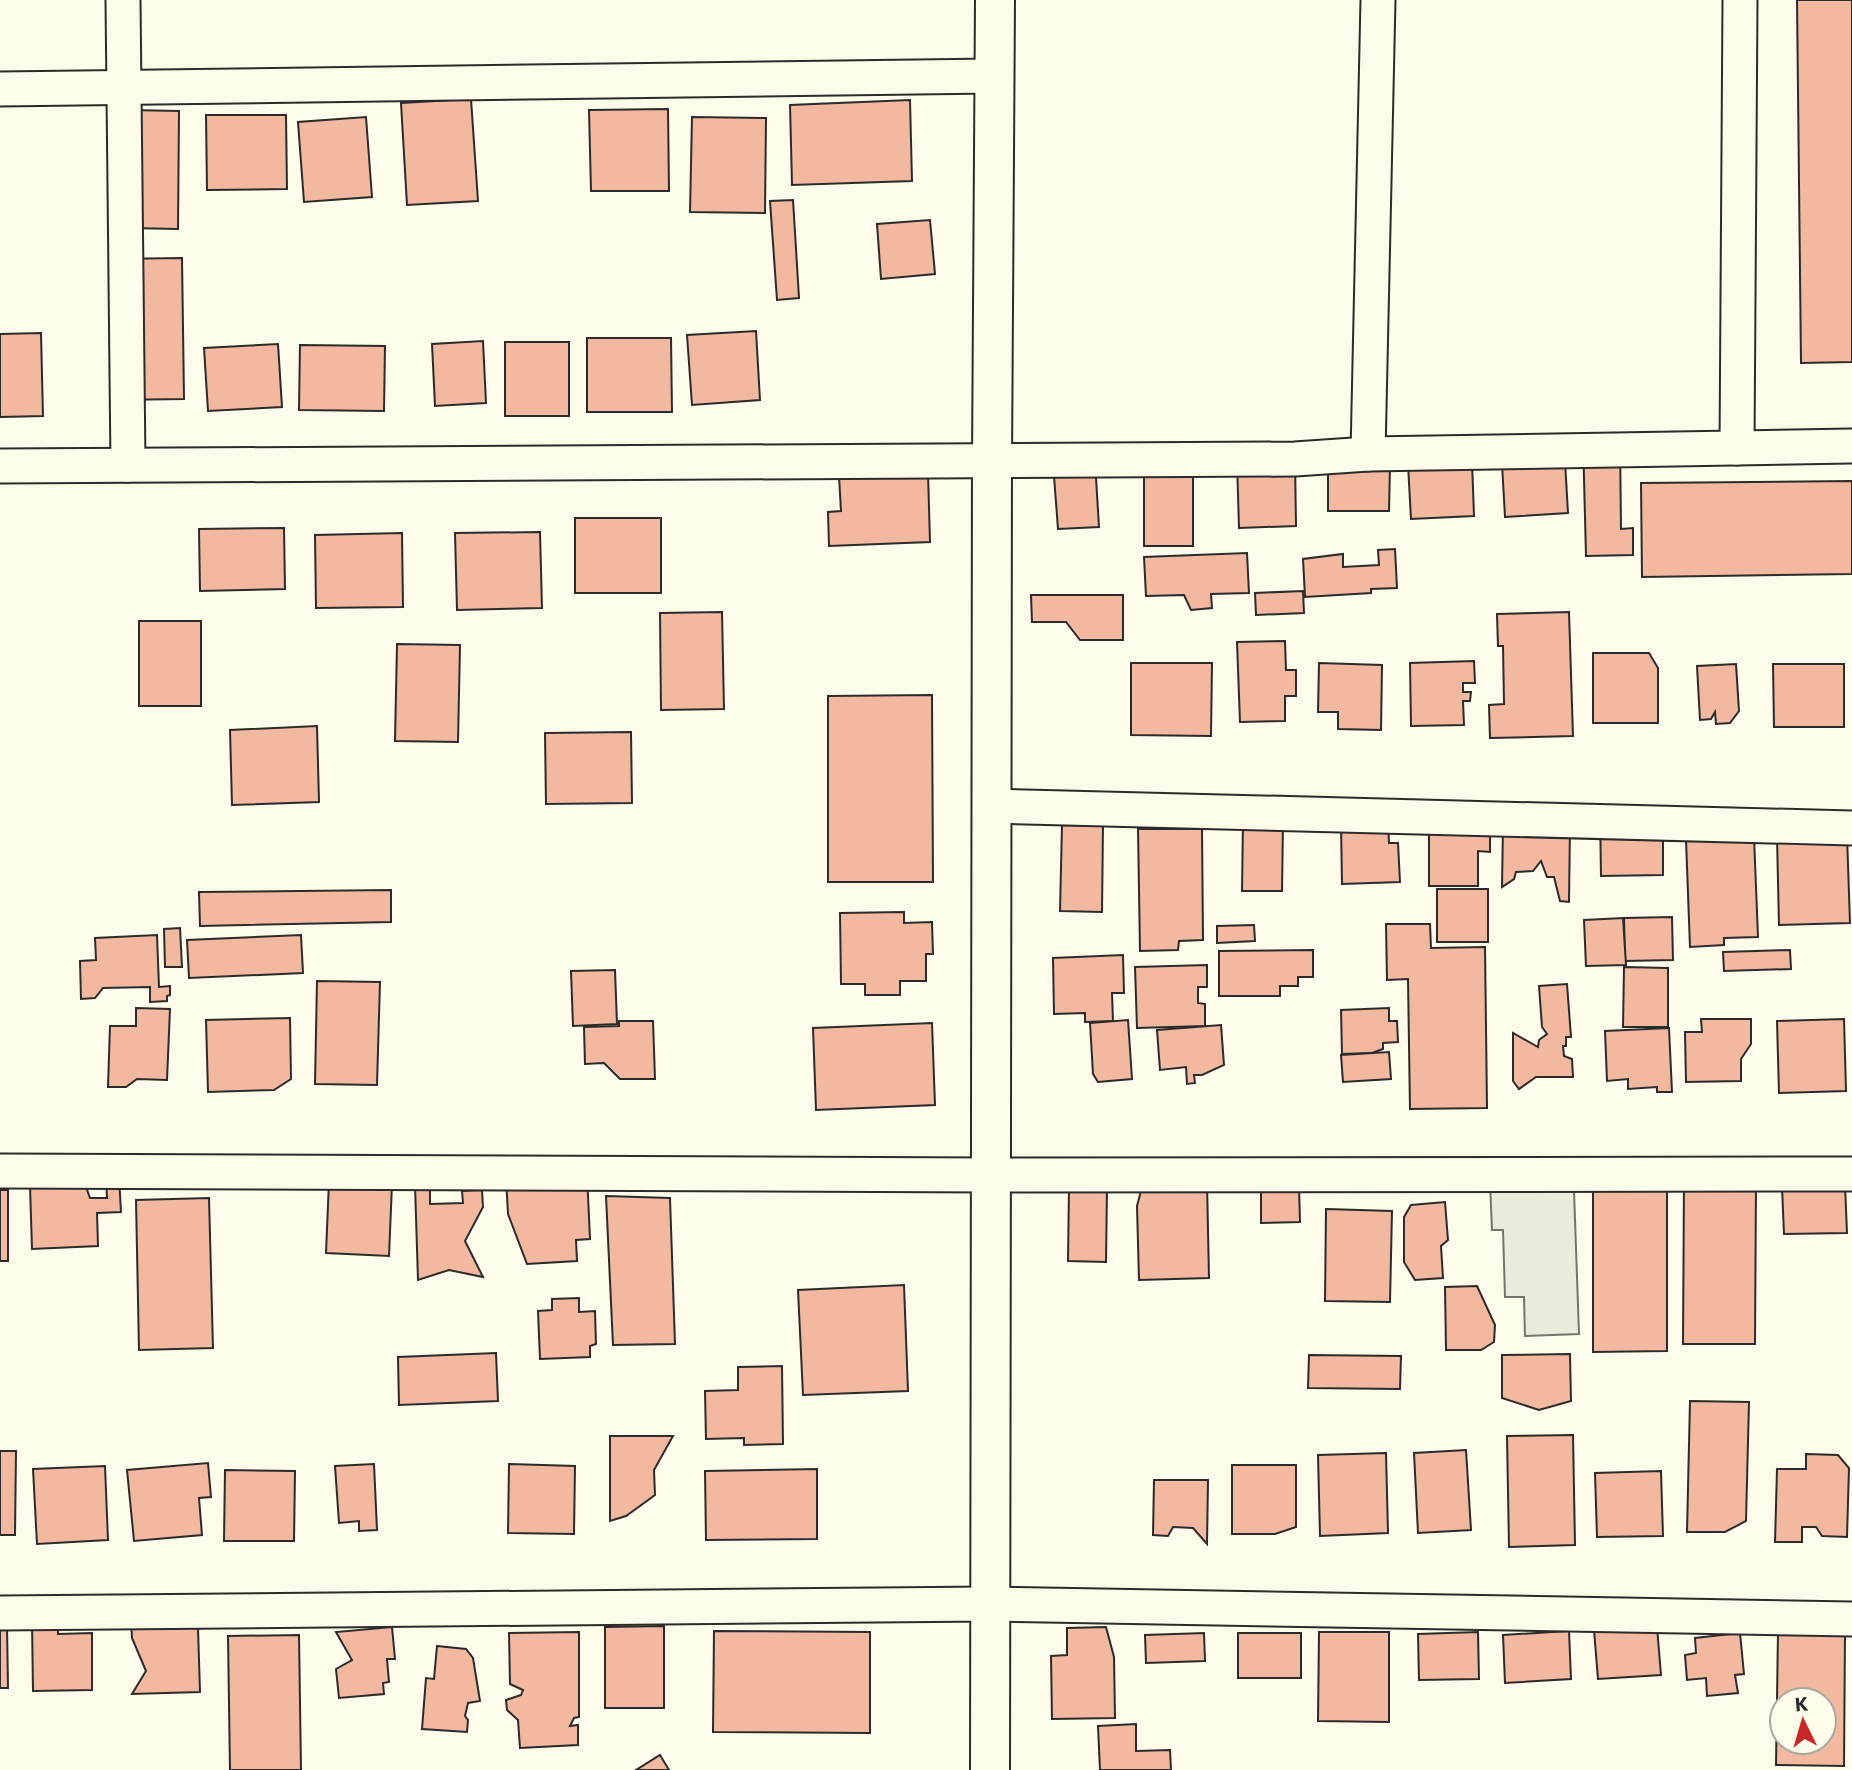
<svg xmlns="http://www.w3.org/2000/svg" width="1852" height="1770" viewBox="0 0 1852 1770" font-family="Commissioner,sans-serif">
<rect width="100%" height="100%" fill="#fdfbea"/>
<!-- green -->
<path fill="#ecebdb" stroke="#74746e" stroke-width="2" d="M 1490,1182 L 1574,1191 L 1579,1334 L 1525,1336 L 1524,1297 L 1505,1297 L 1503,1230 L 1492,1230 Z"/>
<!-- building -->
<g fill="#f2b8a0" stroke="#2b2b2b" stroke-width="2" fill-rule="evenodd">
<path d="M 1797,0 L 1852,0 L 1852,362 L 1801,363 Z"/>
<path d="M 471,99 L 478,201 L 407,205 L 401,103 Z"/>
<path d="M 910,100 L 912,181 L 792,185 L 790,105 Z"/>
<path d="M 668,109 L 669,191 L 591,191 L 589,110 Z"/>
<path d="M 131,110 L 179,111 L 178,229 L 129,228 Z"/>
<path d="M 206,115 L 286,115 L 287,189 L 207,190 Z"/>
<path d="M 366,117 L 372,197 L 304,202 L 298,122 Z"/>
<path d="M 692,117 L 766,118 L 765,213 L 690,212 Z"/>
<path d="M 793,200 L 799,298 L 777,300 L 770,201 Z"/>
<path d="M 930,220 L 935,274 L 881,279 L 877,224 Z"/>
<path d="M 182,258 L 184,399 L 112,400 L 110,259 Z"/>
<path d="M 756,331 L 760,400 L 692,405 L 687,335 Z"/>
<path d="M 41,333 L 43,416 L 0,417 L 0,334 Z"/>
<path d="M 587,338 L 671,338 L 672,412 L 587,412 Z"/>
<path d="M 483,341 L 486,403 L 435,406 L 432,344 Z"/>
<rect x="505" y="342" width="64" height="74"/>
<path d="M 278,344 L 282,407 L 208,411 L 204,348 Z"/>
<path d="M 300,345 L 385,346 L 384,411 L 299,410 Z"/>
<path d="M 1620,439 L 1621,529 L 1633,528 L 1633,555 L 1586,556 L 1583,440 Z"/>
<path d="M 1295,459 L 1296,526 L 1239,528 L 1237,461 Z"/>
<path d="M 1095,461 L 1099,527 L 1058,529 L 1053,463 Z"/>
<path d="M 1472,461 L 1474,516 L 1411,519 L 1408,464 Z"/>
<path d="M 1565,461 L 1568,513 L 1505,517 L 1502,464 Z"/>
<rect x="1144" y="464" width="49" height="82"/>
<path d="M 1328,465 L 1390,466 L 1389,511 L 1328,511 Z"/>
<path d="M 928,472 L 930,542 L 829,546 L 828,512 L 841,511 L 839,476 Z"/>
<path d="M 1852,481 L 1852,574 L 1642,577 L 1641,483 Z"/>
<rect x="575" y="518" width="86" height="75"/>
<path d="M 284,528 L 285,589 L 200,591 L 199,529 Z"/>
<path d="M 540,532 L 542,608 L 457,610 L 455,533 Z"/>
<path d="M 402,533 L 403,607 L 316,608 L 315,535 Z"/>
<path d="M 1395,549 L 1397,588 L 1371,589 L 1371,593 L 1305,597 L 1303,559 L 1343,554 L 1343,567 L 1379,565 L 1378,550 Z"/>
<path d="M 1247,553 L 1249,593 L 1211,594 L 1212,608 L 1191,610 L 1184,595 L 1146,596 L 1144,557 Z"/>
<path d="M 1303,591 L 1304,613 L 1256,615 L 1255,593 Z"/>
<path d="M 1031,595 L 1123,595 L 1123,640 L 1080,640 L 1066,622 L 1032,622 Z"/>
<path d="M 722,612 L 724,709 L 661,710 L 660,613 Z"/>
<path d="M 1569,612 L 1573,736 L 1490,738 L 1489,705 L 1504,704 L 1503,646 L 1498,646 L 1497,614 Z"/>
<rect x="139" y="621" width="62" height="85"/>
<path d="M 1285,641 L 1286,670 L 1296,670 L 1296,696 L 1285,696 L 1285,721 L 1240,722 L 1237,642 Z"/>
<path d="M 397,644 L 460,645 L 458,742 L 395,741 Z"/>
<path d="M 1593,653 L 1649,653 L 1658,668 L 1658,723 L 1593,723 Z"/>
<path d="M 1474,661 L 1475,683 L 1463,683 L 1463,692 L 1471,692 L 1470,701 L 1463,701 L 1464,725 L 1411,726 L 1410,663 Z"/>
<path d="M 1131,663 L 1212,663 L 1211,736 L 1131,735 Z"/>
<path d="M 1319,663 L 1382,665 L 1381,730 L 1338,729 L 1338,712 L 1318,712 Z"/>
<path d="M 1736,664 L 1739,711 L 1730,723 L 1716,724 L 1715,712 L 1711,719 L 1700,720 L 1697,666 Z"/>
<path d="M 1773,664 L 1844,664 L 1844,727 L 1774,727 Z"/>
<path d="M 932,695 L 933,882 L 828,882 L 828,696 Z"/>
<path d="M 317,726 L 319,802 L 232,805 L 230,730 Z"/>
<path d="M 631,732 L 632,803 L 546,804 L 545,733 Z"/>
<path d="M 1600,811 L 1663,827 L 1663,875 L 1601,876 Z"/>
<path d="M 1243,821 L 1283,822 L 1282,891 L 1242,891 Z"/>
<path d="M 1388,822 L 1389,843 L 1398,843 L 1400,882 L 1342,884 L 1341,824 Z"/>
<path d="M 1062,825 L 1103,826 L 1102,912 L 1060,911 Z"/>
<path d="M 1429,825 L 1490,825 L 1490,852 L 1478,851 L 1478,886 L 1429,886 Z"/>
<path d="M 1503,825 L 1570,826 L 1569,902 L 1560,901 L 1554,877 L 1547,877 L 1541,861 L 1533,871 L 1516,872 L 1514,879 L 1502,887 Z"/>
<path d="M 1138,829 L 1202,829 L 1203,940 L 1179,941 L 1178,950 L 1140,951 Z"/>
<path d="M 1847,835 L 1850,923 L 1779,925 L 1777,837 Z"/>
<path d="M 1754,837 L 1758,937 L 1724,938 L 1724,945 L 1690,947 L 1686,840 Z"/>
<rect x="1437" y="889" width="51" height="53"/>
<path d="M 391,890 L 391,922 L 200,926 L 199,892 Z"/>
<path d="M 904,912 L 904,923 L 932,922 L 933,954 L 926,954 L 926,981 L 900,981 L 900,995 L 865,995 L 865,984 L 841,984 L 840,913 Z"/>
<path d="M 1672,917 L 1673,960 L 1625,961 L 1624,918 Z"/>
<path d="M 1623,918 L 1626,965 L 1586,966 L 1584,920 Z"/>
<path d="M 1386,924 L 1430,924 L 1431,948 L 1485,947 L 1487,1108 L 1410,1109 L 1408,979 L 1387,980 Z"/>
<path d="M 1254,925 L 1255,941 L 1217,943 L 1217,926 Z"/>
<path d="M 180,928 L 182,967 L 165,967 L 164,929 Z"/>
<path d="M 157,935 L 159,987 L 170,986 L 170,995 L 167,996 L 167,1001 L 150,1002 L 150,987 L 103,988 L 95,998 L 81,999 L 80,961 L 96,960 L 95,938 Z"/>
<path d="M 301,935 L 303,973 L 189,978 L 187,940 Z"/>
<path d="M 1313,950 L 1313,977 L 1298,977 L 1298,986 L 1280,986 L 1280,996 L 1219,996 L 1219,951 Z"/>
<path d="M 1790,950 L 1791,969 L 1724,971 L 1723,952 Z"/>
<path d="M 1123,955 L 1124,993 L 1112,993 L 1113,1021 L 1085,1022 L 1085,1013 L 1054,1014 L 1053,958 Z"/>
<path d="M 1207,965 L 1207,987 L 1198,987 L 1198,1003 L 1205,1004 L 1205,1026 L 1137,1028 L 1135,967 Z"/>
<path d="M 1624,967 L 1668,968 L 1668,1027 L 1623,1027 Z"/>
<path d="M 615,970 L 617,1024 L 573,1026 L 571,971 Z"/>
<path d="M 317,981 L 380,982 L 377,1085 L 315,1084 Z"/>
<path d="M 1567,984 L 1571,1037 L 1566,1037 L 1566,1046 L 1563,1046 L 1564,1056 L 1572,1059 L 1573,1077 L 1536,1077 L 1519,1089 L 1513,1081 L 1513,1033 L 1538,1047 L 1539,1040 L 1547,1034 L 1542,1027 L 1539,986 Z"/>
<path d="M 136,1008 L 170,1009 L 167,1080 L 137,1079 L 126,1087 L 108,1087 L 110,1026 L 136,1026 Z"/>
<path d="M 1389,1008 L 1389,1021 L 1397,1021 L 1398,1042 L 1383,1043 L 1383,1049 L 1372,1053 L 1342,1054 L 1341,1010 Z"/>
<path d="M 290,1018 L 291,1079 L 274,1090 L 208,1092 L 206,1020 Z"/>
<path d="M 1701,1019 L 1751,1019 L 1751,1044 L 1741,1059 L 1741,1081 L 1686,1082 L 1685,1032 L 1702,1032 Z"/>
<path d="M 1844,1019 L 1846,1091 L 1779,1093 L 1777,1021 Z"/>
<path d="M 1128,1020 L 1132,1079 L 1098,1082 L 1093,1074 L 1090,1023 Z"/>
<path d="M 619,1021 L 653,1021 L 655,1079 L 620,1079 L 604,1063 L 585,1064 L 584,1027 L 619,1026 Z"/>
<path d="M 932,1023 L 935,1105 L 816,1110 L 813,1028 Z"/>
<path d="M 1221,1025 L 1224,1065 L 1202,1075 L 1194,1075 L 1195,1083 L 1187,1084 L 1186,1067 L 1160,1070 L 1157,1030 Z"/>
<path d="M 1669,1028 L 1672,1092 L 1657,1092 L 1657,1087 L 1628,1089 L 1628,1079 L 1607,1081 L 1605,1031 Z"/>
<path d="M 1389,1052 L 1391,1079 L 1343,1082 L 1341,1055 Z"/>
<path d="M 587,1174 L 590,1239 L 576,1240 L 577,1261 L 527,1264 L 508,1214 L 506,1178 Z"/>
<path d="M 106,1177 L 119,1177 L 121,1212 L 97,1213 L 98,1246 L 32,1249 L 30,1186 L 85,1184 L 90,1198 L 107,1198 Z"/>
<path d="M 329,1181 L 392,1184 L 389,1256 L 326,1253 Z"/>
<path d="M 1684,1181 L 1756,1182 L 1755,1344 L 1683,1344 Z"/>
<path d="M 1207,1182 L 1209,1278 L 1139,1280 L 1137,1206 L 1143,1183 Z"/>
<path d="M 415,1185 L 430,1185 L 430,1204 L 463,1203 L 462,1191 L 482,1190 L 483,1207 L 465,1241 L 483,1277 L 449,1270 L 418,1280 Z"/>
<path d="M 1845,1185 L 1847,1233 L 1784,1234 L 1782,1187 Z"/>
<path d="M 1261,1186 L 1299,1186 L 1300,1222 L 1261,1223 Z"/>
<path d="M 1601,1186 L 1667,1186 L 1667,1351 L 1593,1352 L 1593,1192 Z"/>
<path d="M 1069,1187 L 1107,1187 L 1106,1262 L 1068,1261 Z"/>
<rect x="0" y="1190" width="8" height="71"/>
<path d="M 606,1196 L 670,1198 L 675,1344 L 613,1345 Z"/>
<path d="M 209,1198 L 213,1348 L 139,1350 L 136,1200 Z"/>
<path d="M 1445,1202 L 1448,1240 L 1441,1246 L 1443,1278 L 1415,1280 L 1404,1262 L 1404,1217 L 1411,1205 Z"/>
<path d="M 1326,1209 L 1392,1211 L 1390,1302 L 1325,1301 Z"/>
<path d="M 904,1285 L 908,1391 L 803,1395 L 798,1290 Z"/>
<path d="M 1477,1286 L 1495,1325 L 1494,1342 L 1481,1350 L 1446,1350 L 1445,1287 Z"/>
<path d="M 579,1298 L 579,1312 L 595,1311 L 596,1344 L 590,1346 L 590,1357 L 540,1359 L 538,1311 L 552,1310 L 552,1299 Z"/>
<path d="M 496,1353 L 498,1401 L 399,1405 L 398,1357 Z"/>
<path d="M 1570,1354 L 1571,1401 L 1539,1410 L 1502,1398 L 1502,1355 Z"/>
<path d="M 1309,1355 L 1401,1356 L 1400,1389 L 1308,1388 Z"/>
<path d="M 782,1366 L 783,1444 L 744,1445 L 744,1438 L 706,1439 L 705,1391 L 738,1390 L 738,1367 Z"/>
<path d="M 1690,1401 L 1749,1402 L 1746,1521 L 1725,1532 L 1687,1532 Z"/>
<path d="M 1573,1435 L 1575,1545 L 1509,1547 L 1507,1436 Z"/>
<path d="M 610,1436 L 673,1436 L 654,1470 L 655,1495 L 626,1516 L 610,1521 Z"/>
<path d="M 1466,1450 L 1471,1530 L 1418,1533 L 1414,1453 Z"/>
<path d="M 0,1451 L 16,1451 L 15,1535 L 0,1535 Z"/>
<path d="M 1386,1453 L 1388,1533 L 1320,1536 L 1318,1455 Z"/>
<path d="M 1806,1454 L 1838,1455 L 1849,1468 L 1847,1537 L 1822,1536 L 1816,1527 L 1802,1527 L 1802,1542 L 1775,1542 L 1777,1469 L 1806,1469 Z"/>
<path d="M 208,1463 L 211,1497 L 199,1498 L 202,1535 L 134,1541 L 127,1470 Z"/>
<path d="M 374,1464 L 377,1530 L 359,1531 L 359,1521 L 339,1523 L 335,1466 Z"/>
<path d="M 509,1464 L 575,1466 L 574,1534 L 508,1533 Z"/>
<path d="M 1232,1465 L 1296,1465 L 1296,1527 L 1275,1534 L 1232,1534 Z"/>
<path d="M 105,1466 L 108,1540 L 37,1544 L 33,1469 Z"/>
<path d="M 817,1469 L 817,1539 L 706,1540 L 705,1471 Z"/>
<path d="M 225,1470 L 295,1471 L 294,1541 L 224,1541 Z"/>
<path d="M 1661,1471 L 1663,1536 L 1597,1537 L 1595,1473 Z"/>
<path d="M 1154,1480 L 1208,1480 L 1207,1544 L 1193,1528 L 1173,1527 L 1168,1536 L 1153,1535 Z"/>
<path d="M 176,1617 L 176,1628 L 198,1628 L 200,1692 L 132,1694 L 146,1671 L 132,1638 L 131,1618 Z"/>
<path d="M 32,1621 L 58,1621 L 58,1634 L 92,1633 L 92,1690 L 33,1691 Z"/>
<path d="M 0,1625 L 7,1625 L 8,1688 L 0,1688 Z"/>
<path d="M 664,1626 L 664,1708 L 605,1708 L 605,1627 Z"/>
<path d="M 392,1627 L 395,1659 L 387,1659 L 389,1682 L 383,1683 L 384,1694 L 339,1698 L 336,1669 L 352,1660 L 336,1632 Z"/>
<path d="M 1106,1627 L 1114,1657 L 1115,1718 L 1052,1719 L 1051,1656 L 1067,1655 L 1067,1628 Z"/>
<path d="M 1657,1627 L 1661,1675 L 1598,1679 L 1594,1630 Z"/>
<path d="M 714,1631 L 870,1632 L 870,1733 L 713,1732 Z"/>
<path d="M 1569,1631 L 1571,1679 L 1505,1683 L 1503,1635 Z"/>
<path d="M 579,1632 L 579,1717 L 574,1718 L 570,1726 L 578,1725 L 578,1745 L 520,1748 L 518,1720 L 507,1710 L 506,1700 L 521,1695 L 523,1690 L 510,1684 L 509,1633 Z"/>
<path d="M 1319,1632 L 1389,1632 L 1389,1722 L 1318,1721 Z"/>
<path d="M 1478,1632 L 1479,1679 L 1419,1680 L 1418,1634 Z"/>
<path d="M 1778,1632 L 1845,1632 L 1844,1766 L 1776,1765 ZM 1782,1700 L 1824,1700 L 1824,1742 L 1782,1742 Z"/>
<path d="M 1204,1633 L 1205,1661 L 1146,1663 L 1145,1635 Z"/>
<rect x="1238" y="1633" width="63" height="45"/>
<path d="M 1740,1633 L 1744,1674 L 1735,1675 L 1738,1693 L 1707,1696 L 1706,1678 L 1687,1680 L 1685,1655 L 1696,1653 L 1695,1638 Z"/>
<path d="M 299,1635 L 301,1770 L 230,1770 L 228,1636 Z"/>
<path d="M 437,1646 L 466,1649 L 473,1658 L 480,1701 L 468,1703 L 465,1716 L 468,1720 L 467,1732 L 422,1729 L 426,1678 L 434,1679 Z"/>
<path d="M 1136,1724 L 1136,1751 L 1170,1750 L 1171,1770 L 1100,1770 L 1098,1726 Z"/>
<path d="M 660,1755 L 669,1770 L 636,1770 Z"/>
</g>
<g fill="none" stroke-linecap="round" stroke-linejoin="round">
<defs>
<g id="minor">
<path d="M 123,0 L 128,465"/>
<path d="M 0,89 L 993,76"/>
<path d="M 1737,448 L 1740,0"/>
<path d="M 1368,454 L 1378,0"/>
<path d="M 0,466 L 1295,459 L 1368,454 L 1852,446"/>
<path d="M 991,806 L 1852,828"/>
<path d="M 0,1171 L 990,1175 L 1852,1174"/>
<path d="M 0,1613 L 989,1604 L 1852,1619"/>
</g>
<path id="tertiary" d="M 990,1770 L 992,461 L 995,0"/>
</defs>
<!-- minor casing -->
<use href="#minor" stroke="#2b2b2b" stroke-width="37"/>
<!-- tertiary casing -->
<use href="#tertiary" stroke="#2b2b2b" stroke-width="42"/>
<!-- minor -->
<use href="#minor" stroke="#fdfbea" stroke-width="33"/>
<!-- tertiary -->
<use href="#tertiary" stroke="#fdfbea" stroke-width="38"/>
</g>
<!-- north arrow -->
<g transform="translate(1803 1721) rotate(355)"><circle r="33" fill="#fdfbea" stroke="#a9a89e" stroke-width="2"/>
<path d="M0-5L12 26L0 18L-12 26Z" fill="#c62828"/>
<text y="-10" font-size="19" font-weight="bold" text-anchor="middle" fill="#2b2b2b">K</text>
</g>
</svg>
